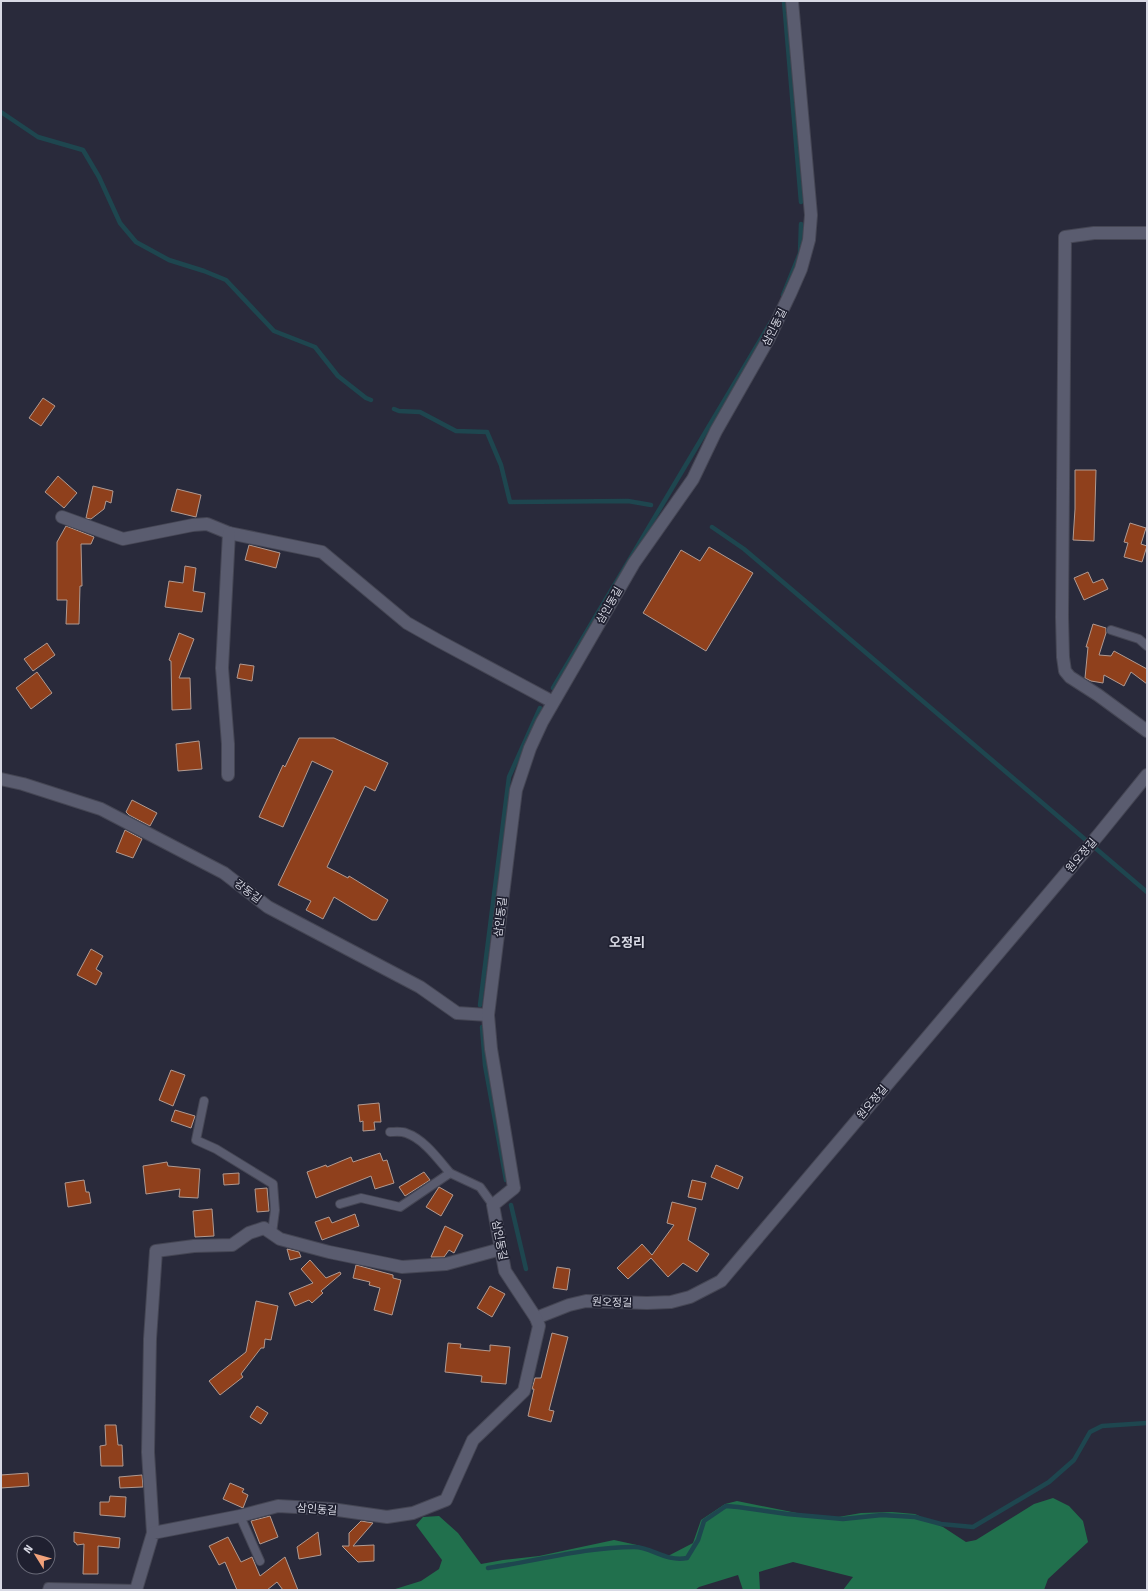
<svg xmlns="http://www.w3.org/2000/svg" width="1148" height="1591" viewBox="0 0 1148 1591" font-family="'Fira Sans','Noto Sans KR',sans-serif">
<rect width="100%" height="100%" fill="#292a3b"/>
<!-- forest -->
<path fill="#21704d" d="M 1053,1498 L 1069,1506 L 1083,1521 L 1088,1542 L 1048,1579 L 1044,1590 L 843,1590 L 853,1577 L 793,1562 L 759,1572 L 760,1590 L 743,1590 L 738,1575 L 699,1587 L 695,1590 L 392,1590 L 421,1581 L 439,1569 L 442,1560 L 416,1525 L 423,1517 L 439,1516 L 458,1533 L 481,1564 L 503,1560 L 539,1556 L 614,1540 L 637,1545 L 668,1556 L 693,1543 L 701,1520 L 725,1504 L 737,1501 L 827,1519 L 861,1513 L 892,1512 L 915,1514 L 943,1527 L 966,1542 L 976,1540 L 1034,1504 Z"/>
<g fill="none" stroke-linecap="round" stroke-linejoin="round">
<!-- stream -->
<g stroke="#1e464f" stroke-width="4.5">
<path d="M 784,1 L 801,202"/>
<path d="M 1,112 L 38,137 L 83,150 L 99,177 L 120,223 L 136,242 L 169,260 L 204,271 L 226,280 L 274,331 L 315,347 L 338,376 L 366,398 L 371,400"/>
<path d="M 783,295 L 800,253 L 801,224"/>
<path d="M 394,409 L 399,411 L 420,412 L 456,431 L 487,432 L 501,465 L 510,502 L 628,501 L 651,505"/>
<path d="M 712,527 L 744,549 L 1147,892"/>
<path d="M 553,688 L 771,322"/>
<path d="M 480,1005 L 509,777 L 540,708"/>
<path d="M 482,1027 L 485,1065 L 506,1180"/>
<path d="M 511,1205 L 526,1269"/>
<path d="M 488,1568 C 537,1561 585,1547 634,1547 C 652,1547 665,1562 687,1558 L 698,1540 L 704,1521 L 726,1506 L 738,1507 L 787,1514 L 843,1519 L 882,1515 L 915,1517 L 941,1524 L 973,1527 L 1049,1482 L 1074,1460 L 1090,1432 L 1102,1426 L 1147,1423"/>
</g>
</g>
<!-- building -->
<g fill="#8f401c" stroke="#b19a91">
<path d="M 43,398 L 55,406 L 41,426 L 29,418 Z"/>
<path d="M 1075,470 L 1096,470 L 1094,541 L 1073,540 L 1075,509 Z"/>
<path d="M 58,476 L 77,493 L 64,508 L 45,492 Z"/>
<path d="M 93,486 L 113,491 L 111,503 L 106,501 L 104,509 L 91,519 L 86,518 Z"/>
<path d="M 177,489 L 201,495 L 196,517 L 171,511 Z"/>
<path d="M 1130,523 L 1146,528 L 1141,544 L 1147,546 L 1142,562 L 1124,557 L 1128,543 L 1124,542 Z"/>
<path d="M 66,526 L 94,537 L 91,544 L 81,544 L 82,586 L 80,586 L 79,624 L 66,624 L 67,600 L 57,600 L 57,542 Z"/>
<path d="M 249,545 L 280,553 L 276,568 L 245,560 Z"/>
<path d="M 709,547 L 753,573 L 706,651 L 643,613 L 681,550 L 700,561 Z"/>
<path d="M 185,566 L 196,568 L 193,591 L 205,593 L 202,612 L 165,607 L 169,581 L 183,583 Z"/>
<path d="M 1088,572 L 1093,583 L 1103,579 L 1108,589 L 1084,600 L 1074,578 Z"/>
<path d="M 1093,624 L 1106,628 L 1106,633 L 1099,655 L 1111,656 L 1114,651 L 1147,669 L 1147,684 L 1131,672 L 1124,686 L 1104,675 L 1103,683 L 1091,681 L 1085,678 L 1088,647 L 1086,647 Z"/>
<path d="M 179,633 L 194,639 L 179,678 L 190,678 L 191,709 L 172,710 L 171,661 L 169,660 Z"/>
<path d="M 47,643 L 55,655 L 33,671 L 24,659 Z"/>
<path d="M 240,664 L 254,666 L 252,681 L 237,678 Z"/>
<path d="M 37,672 L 52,693 L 31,709 L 16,688 Z"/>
<path d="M 299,738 L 334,738 L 388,763 L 375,791 L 365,786 L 327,867 L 348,878 L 349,876 L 388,900 L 377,920 L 372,920 L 334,897 L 323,919 L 306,910 L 311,901 L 278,885 L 333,771 L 312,761 L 283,827 L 259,817 L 283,765 L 285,767 Z"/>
<path d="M 199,741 L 202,769 L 178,771 L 176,744 Z"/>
<path d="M 132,800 L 157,813 L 150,826 L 129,815 L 126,812 Z"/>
<path d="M 125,830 L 142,839 L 133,858 L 116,852 Z"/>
<path d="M 91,949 L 103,956 L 96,969 L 102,973 L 96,985 L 77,975 Z"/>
<path d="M 171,1070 L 185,1075 L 173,1106 L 159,1100 Z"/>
<path d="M 379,1103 L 381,1122 L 374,1122 L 375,1130 L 363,1131 L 363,1121 L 360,1122 L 358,1105 Z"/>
<path d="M 175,1110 L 195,1116 L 191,1128 L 171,1121 Z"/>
<path d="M 380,1153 L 383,1161 L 387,1160 L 394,1183 L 375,1189 L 371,1176 L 316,1198 L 307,1172 L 326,1165 L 327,1167 L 351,1157 L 353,1162 Z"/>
<path d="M 167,1162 L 168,1166 L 200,1169 L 198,1198 L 179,1197 L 180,1189 L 146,1194 L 143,1166 Z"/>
<path d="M 716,1165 L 743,1177 L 738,1189 L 711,1177 Z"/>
<path d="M 424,1172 L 430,1180 L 405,1196 L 399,1187 Z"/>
<path d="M 239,1173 L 239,1184 L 224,1185 L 223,1174 Z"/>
<path d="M 84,1180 L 86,1192 L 89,1192 L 91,1203 L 68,1207 L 65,1183 Z"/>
<path d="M 692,1180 L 706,1183 L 702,1200 L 688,1197 Z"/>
<path d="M 439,1187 L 453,1195 L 441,1216 L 426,1207 Z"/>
<path d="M 267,1188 L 269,1211 L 257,1212 L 255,1189 Z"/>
<path d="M 672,1202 L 696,1208 L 688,1240 L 709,1254 L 697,1272 L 683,1263 L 668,1277 L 651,1258 L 628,1279 L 617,1268 L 642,1244 L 652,1255 L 674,1225 L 667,1223 Z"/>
<path d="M 212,1209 L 214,1236 L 195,1237 L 193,1211 Z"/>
<path d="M 355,1214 L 359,1226 L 322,1240 L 315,1222 L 329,1217 L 332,1223 Z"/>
<path d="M 445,1226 L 463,1235 L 454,1253 L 449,1250 L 444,1257 L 431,1257 Z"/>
<path d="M 287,1249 L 299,1252 L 301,1257 L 290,1260 Z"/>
<path d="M 310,1260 L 326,1278 L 340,1272 L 341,1274 L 321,1291 L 323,1293 L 312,1303 L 309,1300 L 295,1306 L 289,1293 L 313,1283 L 301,1269 Z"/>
<path d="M 356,1265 L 393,1275 L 393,1278 L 401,1280 L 392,1315 L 374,1310 L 380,1288 L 369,1285 L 370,1282 L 353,1278 Z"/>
<path d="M 557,1267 L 570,1269 L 567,1290 L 553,1288 Z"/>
<path d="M 490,1286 L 505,1294 L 492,1317 L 477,1308 Z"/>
<path d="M 256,1301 L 278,1306 L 271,1340 L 265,1339 L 264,1348 L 261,1348 L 241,1374 L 243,1377 L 220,1395 L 209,1381 L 246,1352 Z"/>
<path d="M 552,1333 L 568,1337 L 549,1410 L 554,1411 L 551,1422 L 528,1416 L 534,1389 L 532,1389 L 535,1378 L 541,1378 Z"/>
<path d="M 448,1343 L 461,1344 L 460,1348 L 490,1351 L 490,1345 L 510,1347 L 506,1384 L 481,1382 L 482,1376 L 445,1372 Z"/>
<path d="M 257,1406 L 268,1413 L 261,1424 L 250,1417 Z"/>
<path d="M 105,1425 L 116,1425 L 118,1445 L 122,1445 L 123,1466 L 101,1466 L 100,1446 L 106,1445 Z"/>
<path d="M 28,1473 L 29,1486 L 1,1488 L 1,1475 Z"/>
<path d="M 142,1475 L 143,1487 L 120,1488 L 119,1477 Z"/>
<path d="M 230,1483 L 244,1489 L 242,1492 L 248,1495 L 243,1508 L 223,1499 Z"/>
<path d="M 110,1496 L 126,1497 L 125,1517 L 100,1515 L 100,1502 L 109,1502 Z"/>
<path d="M 270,1516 L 278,1537 L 260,1544 L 251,1521 Z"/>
<path d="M 361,1521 L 373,1523 L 353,1546 L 374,1545 L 374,1561 L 358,1562 L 342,1546 L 349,1546 L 349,1533 Z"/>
<path d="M 74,1532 L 120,1538 L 119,1548 L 98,1546 L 98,1574 L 83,1574 L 84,1544 L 77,1545 L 76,1543 L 74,1542 Z"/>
<path d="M 318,1532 L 321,1555 L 299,1559 L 297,1547 Z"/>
<path d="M 228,1537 L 241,1562 L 252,1557 L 260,1576 L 285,1557 L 298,1590 L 283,1590 L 277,1582 L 267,1590 L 237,1590 L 225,1562 L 219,1565 L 209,1546 Z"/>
</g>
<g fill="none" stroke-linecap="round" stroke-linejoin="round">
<defs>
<g id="lane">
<path d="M 1111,630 L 1139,639 L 1147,646"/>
<path d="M 204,1101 L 196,1140 L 216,1149 L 273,1184 L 275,1210 L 272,1233"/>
<path d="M 390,1132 C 395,1132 401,1131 406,1133 C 424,1139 438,1159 450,1173"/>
<path d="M 340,1204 L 361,1198 L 400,1207 L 450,1173 L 480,1187 L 493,1205"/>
<path d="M 240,1516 L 260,1561"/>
<path d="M 47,1590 L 48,1587 L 137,1589"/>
</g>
<g id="street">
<path d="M 1147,233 L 1094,233 L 1065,237 L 1062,617 L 1063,657 L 1065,671 L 1070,677 L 1098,695 L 1147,731"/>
<path d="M 62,517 L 123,539 L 193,525 L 207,524 L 229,533 L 322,552 L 407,623 L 439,641 L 553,702"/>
<path d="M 228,775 L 228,744 L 222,668 L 229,533"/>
<path d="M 1,779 L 23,784 L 101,809 L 224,873 L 268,907 L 420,987 L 457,1013 L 488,1015"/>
<path d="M 536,1318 L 569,1305 L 586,1301 L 647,1303 L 671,1302 L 690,1297 L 721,1281 L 1100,833 L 1147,775"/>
<path d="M 153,1533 L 148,1452 L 150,1339 L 156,1251 L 194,1246 L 232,1245 L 249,1233 L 264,1228 L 280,1239 L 329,1252 L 402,1267 L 446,1264 L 501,1249"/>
<path d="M 136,1590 L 153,1533 L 240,1516 L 278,1506 L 331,1509 L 387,1517 L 413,1513 L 446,1500 L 473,1440 L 524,1391 L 539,1326 L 536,1318 L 505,1271 L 493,1205 L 514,1188 L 491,1049 L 488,1015 L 516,790 L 530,748 L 542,722 L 634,563 L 693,479 L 716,431 L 769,338 L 790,294 L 801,269 L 809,240 L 811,215 L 792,1"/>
</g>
</defs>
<!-- lane casing -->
<use href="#lane" stroke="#454654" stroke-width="10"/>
<!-- street casing -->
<use href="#street" stroke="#454654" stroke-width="14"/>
<!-- lane -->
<use href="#lane" stroke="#5a5c6f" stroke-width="8"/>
<!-- street -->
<use href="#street" stroke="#5a5c6f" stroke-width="12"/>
</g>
<g text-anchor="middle" stroke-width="3.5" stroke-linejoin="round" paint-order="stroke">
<!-- street labels -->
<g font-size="11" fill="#d8d9e4" stroke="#1f2030">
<text transform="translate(774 327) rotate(-63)" y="4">삼인동길</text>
<text transform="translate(609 605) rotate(-60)" y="4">삼인동길</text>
<text transform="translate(1081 855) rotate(-49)" y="4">원오정길</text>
<text transform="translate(248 891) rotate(37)" y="4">강동길</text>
<text transform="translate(500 917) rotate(-83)" y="4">삼인동길</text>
<text transform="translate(872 1102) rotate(-50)" y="4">원오정길</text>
<text transform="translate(500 1240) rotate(79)" y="4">삼인동길</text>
<text transform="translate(612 1302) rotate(2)" y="4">원오정길</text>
<text transform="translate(317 1509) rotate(4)" y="4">삼인동길</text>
</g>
<!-- quarter labels -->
<g font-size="13" font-weight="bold" fill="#d8d9e4" stroke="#1f2030">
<text x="627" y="947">오정리</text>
</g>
</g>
<!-- border -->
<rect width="1148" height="1591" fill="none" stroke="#d8d9e4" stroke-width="4"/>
<!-- north arrow -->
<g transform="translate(36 1555) rotate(307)"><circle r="19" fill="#1f2030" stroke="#696a78"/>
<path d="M0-3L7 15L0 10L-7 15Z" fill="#f1a27b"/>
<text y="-6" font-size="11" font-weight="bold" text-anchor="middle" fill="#d8d9e4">N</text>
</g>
</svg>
